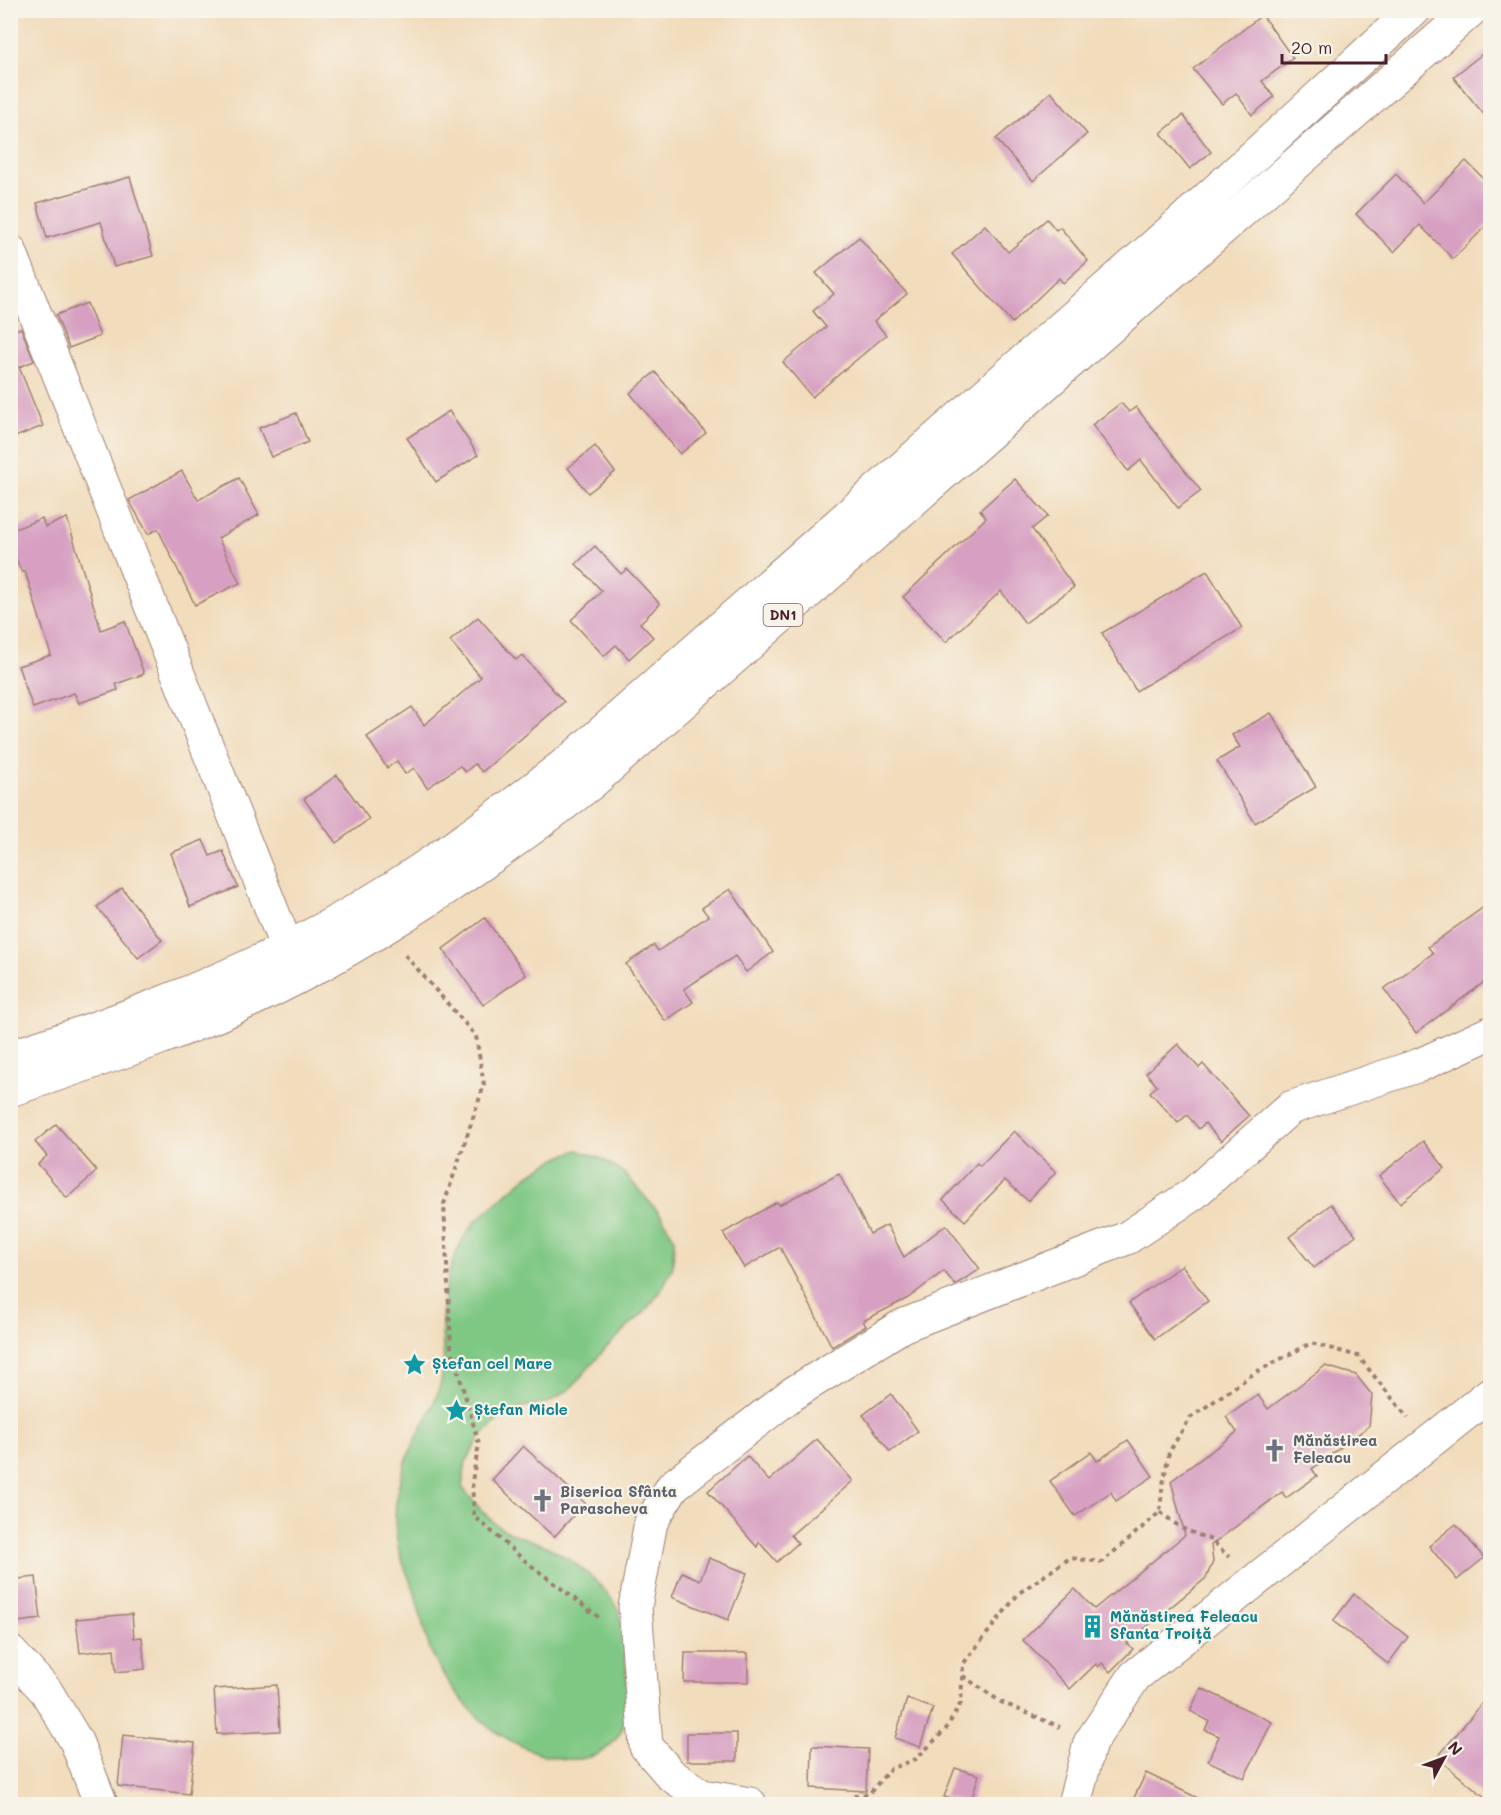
<svg xmlns="http://www.w3.org/2000/svg" width="1501" height="1815" viewBox="0 0 1501 1815" font-family="Mali,sans-serif">
<rect width="100%" height="100%" fill="#f7f3e8"/>
<filter id="ink" filterUnits="userSpaceOnUse"><feTurbulence type="fractalNoise" baseFrequency=".0167" numOctaves="2"/><feDisplacementMap in="SourceGraphic" scale="12" xChannelSelector="R" yChannelSelector="G"/><feConvolveMatrix kernelMatrix="1 2 1 2 8 2 1 2 1" color-interpolation-filters="sRGB"/></filter>
<filter id="wash" filterUnits="userSpaceOnUse"><feTurbulence type="fractalNoise" baseFrequency=".008" numOctaves="4" result="noise"/><feDisplacementMap in="SourceGraphic" scale="24" xChannelSelector="R" yChannelSelector="G"/><feGaussianBlur stdDeviation="1.35" result="paint"/><feColorMatrix in="noise" values="0 0 0 0 0 0 0 0 0 0 0 0 0 0 0 0 0 1.4 0 .05"/><feComposite in="paint" operator="in"/></filter>
<g filter="url(#wash)">
<rect width="100%" height="100%" fill="#f1dcbb"/>
<!-- green -->
<path fill="#7fc884" stroke="#647458" stroke-width="1.5" d="M 578,1150 L 602,1159 L 625,1174 L 661,1215 L 674,1238 L 673,1266 L 661,1291 L 645,1311 L 606,1348 L 571,1388 L 550,1402 L 523,1407 L 499,1419 L 480,1437 L 466,1461 L 462,1487 C 473,1500 483,1515 497,1525 C 513,1537 533,1539 550,1548 C 575,1561 604,1584 618,1609 C 625,1622 625,1656 626,1672 C 628,1686 631,1703 626,1718 C 604,1792 510,1751 474,1713 C 455,1693 435,1667 427,1640 C 422,1624 419,1607 414,1590 C 408,1575 399,1557 397,1541 C 393,1518 396,1489 404,1467 C 415,1433 438,1407 443,1371 C 445,1354 441,1336 442,1319 C 443,1287 452,1253 471,1227 C 479,1216 492,1208 501,1199 C 527,1175 544,1162 578,1150 Z"/>
<g id="blocks">
<!-- building -->
<g fill="#d7a0c2">
<path d="M 1262,15 L 1293,58 L 1262,81 L 1274,97 L 1252,115 L 1236,93 L 1222,104 L 1193,69 Z"/>
<path d="M 1491,47 L 1491,123 L 1453,77 Z"/>
<path d="M 1051,92 L 1087,134 L 1033,181 L 996,139 Z"/>
<path d="M 1183,115 L 1211,152 L 1190,169 L 1161,133 Z"/>
<path d="M 1466,161 L 1491,186 L 1491,221 L 1453,259 L 1420,225 L 1394,252 L 1356,214 L 1396,174 L 1423,203 Z"/>
<path d="M 130,177 L 153,256 L 114,267 L 101,222 L 47,238 L 37,203 Z"/>
<path d="M 1047,219 L 1056,230 L 1060,227 L 1088,261 L 1063,283 L 1059,278 L 1012,323 L 952,254 L 985,225 L 1008,252 Z"/>
<path d="M 859,237 L 907,294 L 874,321 L 886,335 L 812,397 L 783,362 L 826,327 L 813,311 L 834,294 L 816,273 Z"/>
<path d="M 87,303 L 100,336 L 69,348 L 56,315 Z"/>
<path d="M 21,328 L 34,361 L 19,367 L 43,426 L 10,439 L 10,332 Z"/>
<path d="M 655,372 L 706,433 L 680,454 L 630,393 Z"/>
<path d="M 1121,403 L 1129,412 L 1136,407 L 1201,491 L 1178,508 L 1141,460 L 1128,471 L 1092,425 Z"/>
<path d="M 449,411 L 478,455 L 436,482 L 407,438 Z"/>
<path d="M 296,413 L 308,442 L 271,457 L 259,428 Z"/>
<path d="M 595,446 L 615,472 L 588,493 L 568,468 Z"/>
<path d="M 182,471 L 198,500 L 239,478 L 259,515 L 218,538 L 240,583 L 195,605 L 158,529 L 148,534 L 129,500 Z"/>
<path d="M 1015,479 L 1048,516 L 1032,529 L 1074,587 L 1025,623 L 1001,591 L 946,642 L 903,597 L 986,518 L 980,510 Z"/>
<path d="M 42,518 L 45,527 L 67,518 L 101,630 L 125,621 L 144,674 L 116,684 L 118,690 L 79,703 L 74,693 L 33,708 L 18,666 L 51,655 L 25,571 L 22,573 L 10,545 L 10,531 Z"/>
<path d="M 595,546 L 621,574 L 627,569 L 660,604 L 640,623 L 653,637 L 629,659 L 616,645 L 604,656 L 571,620 L 602,591 L 576,564 Z"/>
<path d="M 1207,571 L 1242,628 L 1136,691 L 1102,633 Z"/>
<path d="M 478,617 L 516,660 L 522,655 L 564,702 L 482,772 L 475,764 L 465,772 L 460,766 L 427,788 L 414,768 L 405,774 L 397,761 L 387,768 L 367,737 L 412,707 L 424,725 L 481,677 L 450,641 Z"/>
<path d="M 1271,713 L 1316,787 L 1255,823 L 1217,761 L 1240,747 L 1232,735 Z"/>
<path d="M 337,775 L 369,819 L 336,843 L 304,799 Z"/>
<path d="M 203,840 L 210,856 L 223,851 L 238,887 L 190,907 L 171,853 Z"/>
<path d="M 122,888 L 162,940 L 138,958 L 97,907 Z"/>
<path d="M 730,889 L 773,952 L 746,972 L 735,956 L 684,989 L 693,1002 L 665,1021 L 626,964 L 654,945 L 658,951 L 708,916 L 702,908 Z"/>
<path d="M 1491,902 L 1491,977 L 1416,1033 L 1384,989 L 1433,953 L 1428,947 Z"/>
<path d="M 485,918 L 526,975 L 483,1005 L 443,949 Z"/>
<path d="M 1178,1044 L 1199,1068 L 1203,1064 L 1249,1116 L 1221,1141 L 1205,1123 L 1199,1129 L 1187,1115 L 1178,1123 L 1150,1092 L 1157,1086 L 1146,1073 Z"/>
<path d="M 56,1124 L 97,1171 L 67,1198 L 38,1164 L 47,1156 L 35,1142 Z"/>
<path d="M 1014,1131 L 1056,1172 L 1028,1201 L 1005,1180 L 965,1221 L 943,1200 L 977,1163 L 980,1166 Z"/>
<path d="M 1423,1141 L 1445,1168 L 1400,1203 L 1379,1176 Z"/>
<path d="M 839,1174 L 870,1234 L 887,1225 L 904,1257 L 946,1225 L 980,1269 L 955,1285 L 944,1271 L 908,1298 L 863,1321 L 866,1326 L 832,1347 L 780,1247 L 744,1268 L 723,1233 L 777,1202 L 779,1205 Z"/>
<path d="M 1331,1204 L 1356,1235 L 1314,1268 L 1289,1237 Z"/>
<path d="M 1182,1265 L 1208,1301 L 1155,1339 L 1129,1303 Z"/>
<path d="M 1325,1366 L 1356,1375 L 1372,1395 L 1369,1426 L 1312,1469 L 1317,1476 L 1286,1498 L 1282,1492 L 1211,1545 L 1213,1562 L 1206,1578 L 1127,1643 L 1133,1649 L 1110,1672 L 1102,1663 L 1098,1667 L 1096,1664 L 1070,1689 L 1023,1640 L 1075,1589 L 1094,1609 L 1185,1535 L 1171,1481 L 1237,1432 L 1226,1417 L 1258,1395 L 1268,1409 Z"/>
<path d="M 891,1394 L 918,1431 L 890,1452 L 863,1415 Z"/>
<path d="M 817,1439 L 853,1481 L 791,1535 L 798,1543 L 777,1562 L 759,1542 L 757,1547 L 708,1491 L 747,1456 L 769,1481 Z"/>
<path d="M 1128,1440 L 1153,1476 L 1116,1501 L 1111,1492 L 1075,1516 L 1050,1481 L 1091,1452 L 1097,1461 Z"/>
<path d="M 523,1446 L 585,1503 L 554,1537 L 492,1480 Z"/>
<path d="M 1456,1524 L 1484,1558 L 1457,1580 L 1429,1546 Z"/>
<path d="M 709,1558 L 747,1573 L 728,1620 L 672,1597 L 682,1572 L 700,1580 Z"/>
<path d="M 36,1577 L 41,1619 L 10,1623 L 10,1580 Z"/>
<path d="M 1354,1594 L 1408,1637 L 1388,1664 L 1333,1621 Z"/>
<path d="M 132,1614 L 134,1638 L 142,1637 L 145,1669 L 116,1672 L 114,1649 L 80,1653 L 76,1619 Z"/>
<path d="M 685,1653 L 748,1653 L 748,1682 L 684,1682 Z"/>
<path d="M 277,1685 L 280,1731 L 217,1734 L 214,1689 Z"/>
<path d="M 1201,1688 L 1272,1722 L 1244,1778 L 1208,1761 L 1219,1736 L 1205,1730 L 1209,1721 L 1190,1711 Z"/>
<path d="M 1491,1692 L 1491,1802 L 1437,1758 Z"/>
<path d="M 907,1699 L 933,1708 L 920,1747 L 895,1738 Z"/>
<rect x="687" y="1733" width="50" height="28"/>
<path d="M 123,1735 L 195,1743 L 189,1794 L 118,1786 Z"/>
<path d="M 812,1746 L 868,1749 L 866,1791 L 811,1788 Z"/>
<path d="M 955,1768 L 979,1775 L 970,1804 L 944,1797 Z"/>
<path d="M 1146,1773 L 1210,1804 L 1131,1804 Z"/>
</g>
</g>
</g>
<g filter="url(#ink)">
<use href="#blocks" fill-opacity="0" stroke="#9e7e73" stroke-width="1.5"/>
<g fill="none" stroke-linecap="round" stroke-linejoin="round">
<defs>
<g id="minor">
<path d="M 10,251 L 287,948"/>
<path d="M 10,1652 L 46,1691 L 76,1741 L 101,1804"/>
<path d="M 702,1796 L 750,1804"/>
<path d="M 702,1804 L 702,1796 L 671,1775 L 646,1746 L 635,1607 L 651,1522 L 673,1486 L 792,1394 L 902,1326 L 1127,1238 L 1193,1194 L 1290,1108 L 1420,1065 L 1490,1033"/>
<path d="M 1074,1804 L 1090,1743 L 1135,1676 L 1490,1394"/>
</g>
<g id="major">
<path d="M 10,1057 C 105,1026 196,993 285,949 C 389,897 483,829 573,758 L 1187,217 L 1414,10"/>
<path d="M 10,1090 C 110,1057 210,1024 302,975 C 405,920 499,855 590,784 L 1471,10"/>
</g>
</defs>
<!-- minor casing -->
<use href="#minor" stroke="#9e7e73" stroke-width="35"/>
<!-- major casing -->
<use href="#major" stroke="#9e7e73" stroke-width="35"/>
<!-- path -->
<g stroke="#9e7e73" stroke-width="4" stroke-dasharray="4.5 4.5" stroke-linecap="butt">
<path d="M 405,955 L 476,1036 L 484,1085 L 444,1204 L 451,1347 L 479,1444 L 472,1481 L 474,1516 L 524,1560 L 601,1619"/>
<path d="M 1160,1512 L 1181,1528 L 1211,1540 L 1229,1557"/>
<path d="M 963,1676 L 1001,1702 L 1060,1727"/>
<path d="M 851,1804 L 853,1796 L 869,1794 L 890,1769 L 916,1759 L 946,1729 L 961,1703 L 963,1664 L 1019,1593 L 1070,1558 L 1102,1562 L 1160,1512 L 1162,1490 L 1169,1452 L 1190,1418 L 1256,1372 L 1311,1343 L 1358,1356 L 1408,1418"/>
</g>
<!-- minor -->
<use href="#minor" stroke="#fff" stroke-width="33"/>
<!-- major -->
<use href="#major" stroke="#fff" stroke-width="33"/>
</g>
</g>
<!-- icons -->
<defs>
<symbol id="sight-bare" viewBox="-9 -9 18 18"><path d="M0-6L1.8-2.2L6-1.7L2.9 1.2L3.7 5.4L0 3.3L-3.7 5.4L-2.9 1.2L-6-1.7L-1.8-2.2Z" fill="#0f9aa8" stroke="#f7f3e8" stroke-width="2.5" paint-order="stroke"/></symbol>
<symbol id="church-bare" viewBox="-9 -9 18 18"><path d="M-1.2-6h2.4v3.5h3.3v2.4h-3.3V6h-2.4V-.1h-3.3v-2.4h3.3Z" fill="#6b7280" stroke="#f7f3e8" stroke-width="2.5" paint-order="stroke"/></symbol>
<symbol id="building-bare" viewBox="-9 -9 18 18"><path d="M-4-6H4V6H1V3H-1V6H-4ZM-2.5-4.3h1.7v1.8h-1.7ZM.8-4.3h1.7v1.8H.8ZM-2.5-1h1.7V.8h-1.7ZM.8-1h1.7V.8H.8Z" fill="#0f9aa8" stroke="#f7f3e8" stroke-width="2.5" paint-order="stroke"/></symbol>
</defs>
<g fill-rule="evenodd">
<use href="#sight-bare" x="398" y="1348" width="33" height="33"/>
<use href="#sight-bare" x="440" y="1394" width="33" height="33"/>
<use href="#church-bare" x="1258" y="1434" width="33" height="33"/>
<use href="#church-bare" x="526" y="1484" width="33" height="33"/>
<use href="#building-bare" x="1076" y="1610" width="33" height="33"/>
</g>
<g text-anchor="middle" stroke-width="4.5" stroke-linejoin="round" paint-order="stroke">
<!-- shield labels -->
<rect fill="#f7f3e8" stroke="#7e5f64" stroke-width="1.5" x="763.5" y="604" width="39" height="22" rx="4.5"/>
<g font-size="14" font-weight="bold" fill="#4a1f2b">
<text x="783" y="620">DN1</text>
</g>
<!-- culture labels -->
<g font-size="15" font-weight="bold" fill="#0d838f" stroke="#f7f3e8" text-anchor="start">
<text x="432" y="1369">Ștefan cel Mare</text>
<text x="474" y="1415">Ștefan Micle</text>
<text x="1110" y="1622">Mănăstirea Feleacu<tspan x="1110" dy="17">Sfanta Troiță</tspan></text>
</g>
<!-- worship labels -->
<g font-size="15" font-weight="bold" fill="#5b616d" stroke="#f7f3e8" text-anchor="start">
<text x="1293" y="1446">Mănăstirea<tspan x="1293" dy="17">Feleacu</tspan></text>
<text x="560" y="1497">Biserica Sfânta<tspan x="560" dy="17">Parascheva</tspan></text>
</g>
</g>
<!-- margin -->
<rect width="1501" height="1815" fill="none" stroke="#f7f3e8" stroke-width="36"/>
<!-- north arrow -->
<g transform="translate(1444 1758) rotate(49)" stroke="#f7f3e8" stroke-width="4.5" paint-order="stroke">
<path d="M0-4.5L10 22L0 15L-10 22Z" fill="#4a1f2b"/>
<text y="-9" font-size="16" font-weight="bold" text-anchor="middle" fill="#4a1f2b">N</text>
</g>
<!-- scale -->
<path d="M1282 54v9h104v-9" fill="none" stroke="#4a1f2b" stroke-width="3"/>
<text x="1291" y="54" font-size="18" fill="#4a1f2b" stroke="#f7f3e8" stroke-width="4.5" paint-order="stroke">20 m</text>
</svg>
